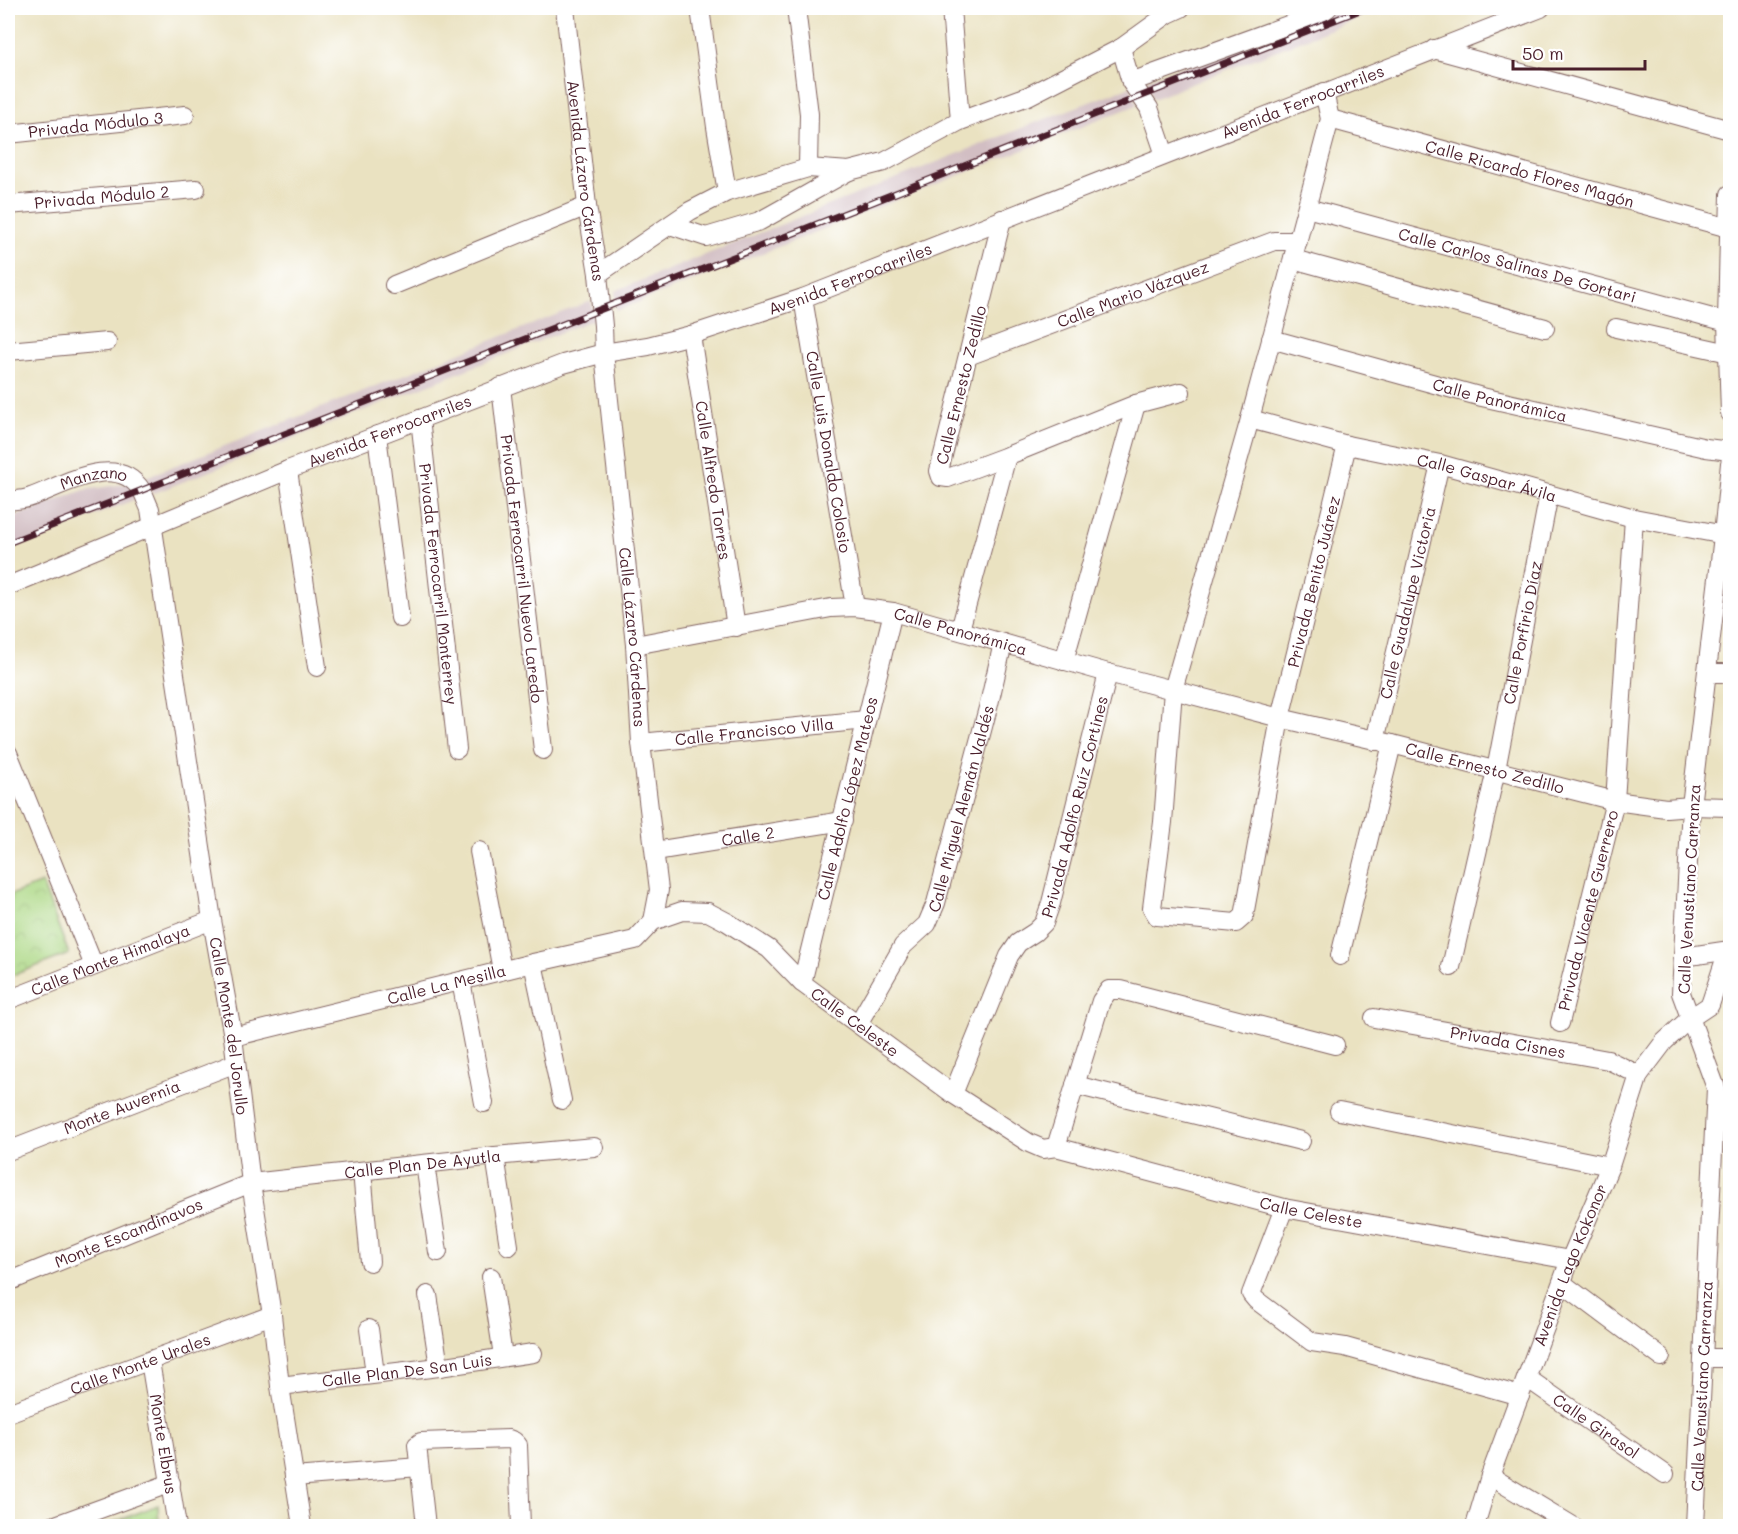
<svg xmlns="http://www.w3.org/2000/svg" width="1738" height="1534" viewBox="0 0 1738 1534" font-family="Mali,sans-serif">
<defs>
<pattern id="park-crowns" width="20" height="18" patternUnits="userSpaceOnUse" patternTransform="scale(1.5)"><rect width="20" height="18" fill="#abd783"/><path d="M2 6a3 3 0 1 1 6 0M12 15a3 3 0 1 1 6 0" fill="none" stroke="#95b871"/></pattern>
</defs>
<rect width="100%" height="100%" fill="#fff"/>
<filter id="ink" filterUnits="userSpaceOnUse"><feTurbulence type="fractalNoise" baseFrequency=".0167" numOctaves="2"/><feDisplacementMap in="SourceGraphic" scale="12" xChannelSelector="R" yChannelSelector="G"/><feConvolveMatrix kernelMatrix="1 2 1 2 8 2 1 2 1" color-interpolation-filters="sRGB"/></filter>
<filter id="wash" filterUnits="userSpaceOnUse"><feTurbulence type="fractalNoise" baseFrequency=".008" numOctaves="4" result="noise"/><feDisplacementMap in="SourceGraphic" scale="24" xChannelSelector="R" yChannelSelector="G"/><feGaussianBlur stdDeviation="1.35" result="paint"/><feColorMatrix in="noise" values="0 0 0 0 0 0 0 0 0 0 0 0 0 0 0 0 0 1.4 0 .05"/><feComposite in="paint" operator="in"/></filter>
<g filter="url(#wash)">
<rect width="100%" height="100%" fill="#eae2c1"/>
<!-- industrial -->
<g fill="#d2bec3">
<path d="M 1337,8 L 1384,8 L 1153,99 L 1146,80 Z"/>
<path d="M 1131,86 L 1137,105 L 616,311 L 615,291 L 1027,126 Z"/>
<path d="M 591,301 L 595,319 L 152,494 L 146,477 Z"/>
<path d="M 131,483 L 136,499 L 8,550 L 8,519 L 84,490 Z"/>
</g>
<!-- park -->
<g fill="url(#park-crowns)" stroke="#7a7b57" stroke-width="1.5">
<path d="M 42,883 L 69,954 L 8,977 L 8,896 Z"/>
<path d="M 158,1505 L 159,1526 L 104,1526 Z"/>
</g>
</g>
<g filter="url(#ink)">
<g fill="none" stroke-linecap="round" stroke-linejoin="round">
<defs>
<g id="minor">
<path id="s1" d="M 565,8 L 587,206 L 598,274 L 603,326 L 604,353 L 635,645 L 641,743 L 659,890 L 653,921"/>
<path d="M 700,8 L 716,127 L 727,192"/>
<path d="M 796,8 L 809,114 L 808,168"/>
<path d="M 951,8 L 960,121"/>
<path d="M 1121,48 L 1131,82 L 1149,108 L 1165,155"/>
<path d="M 1434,49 L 1730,130"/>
<path d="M 1131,82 L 1321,13 L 1328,8"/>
<path id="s2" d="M 1324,92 L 1330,119 L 1250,419 L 1173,690 L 1163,822 L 1152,908 L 1157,916 L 1236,923 L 1244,916 L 1280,718 L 1347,445"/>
<path id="s3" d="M 1330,119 L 1729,228"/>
<path id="s4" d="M 8,134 L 185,115"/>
<path d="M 1730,194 L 1727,322 L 1730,413"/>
<path id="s5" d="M 8,205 L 196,189"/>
<path id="s6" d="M 1307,208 L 1727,322"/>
<path d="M 1002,219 L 939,471 L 941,477 L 948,478 L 1007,456 L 1136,404 L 1181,392"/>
<path d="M 670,225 L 706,237 L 760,221 L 849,171"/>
<path d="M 1293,259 L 1545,328"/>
<path d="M 598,274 L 690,211 L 727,192 L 808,168 L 849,171 L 884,162 L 960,121 L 1028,96 L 1121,48 L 1168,14 L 1181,8"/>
<path d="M 394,285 L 587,206"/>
<path id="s7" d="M 803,298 L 855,607"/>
<path d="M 1616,328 L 1729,353"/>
<path id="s8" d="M 691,335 L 736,627"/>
<path id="s9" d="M 1271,339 L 1482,397 L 1706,448 L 1730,451"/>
<path d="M 8,351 L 107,342"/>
<path id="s10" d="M 968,356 L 1274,241 L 1298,241"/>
<path id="s11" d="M 501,387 L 543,750"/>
<path id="s12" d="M 420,419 L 457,749"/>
<path id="s13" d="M 1250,419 L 1347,445 L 1440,464 L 1634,518 L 1730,536"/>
<path d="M 377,435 L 400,618"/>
<path d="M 288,470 L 317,667"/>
<path id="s14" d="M 8,501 C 15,500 24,500 31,497 C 62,486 117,451 142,491 C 145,496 147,503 150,509 L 212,920 L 233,1037 L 251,1183 L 272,1315 L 280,1386 L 302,1526"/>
<path id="s15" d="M 8,586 L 288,470 L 563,364 L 604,353 L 648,346 L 691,335 L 803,298 L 1541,8"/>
<path d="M 960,630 L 1007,456"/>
<path id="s16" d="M 635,645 L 831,608 L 855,607 L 893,612 L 1108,673 L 1280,718 L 1392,744 L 1615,801 L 1666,808 L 1691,806 L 1730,807"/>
<path d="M 1064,661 L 1136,404"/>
<path d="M 1707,673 L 1730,673"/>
<path id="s17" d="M 1375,741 L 1440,464"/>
<path id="s18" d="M 641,743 L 866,720"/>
<path d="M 8,753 L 94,966"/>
<path d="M 479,851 L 502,970"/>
<path id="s19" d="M 655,851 L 843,821"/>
<path d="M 1340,956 L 1392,744"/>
<path d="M 1683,957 L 1730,950"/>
<path d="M 533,963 L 562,1100"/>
<path id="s20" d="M 1451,967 L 1496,770 L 1549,494"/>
<path d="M 461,981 L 484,1103"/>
<path id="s21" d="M 802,983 L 893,612"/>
<path id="s22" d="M 8,1000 L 212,920"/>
<path id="s23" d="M 1374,1018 L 1608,1060 L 1639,1075"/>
<path id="s24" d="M 1560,1023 L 1615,801 L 1634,518"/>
<path id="s25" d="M 858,1024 L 903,946 L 927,924 L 936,903 L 989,704 L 1003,643"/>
<path id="s26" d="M 233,1037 L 533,963 L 635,940 L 653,921 L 682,911 L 708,912 L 727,922 L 769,949 L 802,983 L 953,1094 L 1029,1143 L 1043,1149 L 1056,1147 L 1284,1208 L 1570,1260"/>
<path d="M 1075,1085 L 1301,1141"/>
<path id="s27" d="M 953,1094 L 1009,956 L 1018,943 L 1035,932 L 1044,923 L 1051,903 L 1108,673"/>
<path d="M 1339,1111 L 1610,1166"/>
<path d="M 1056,1147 L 1101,1001 L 1109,990 L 1121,990 L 1335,1045"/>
<path id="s28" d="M 8,1151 L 236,1063"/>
<path d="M 495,1156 L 509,1246"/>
<path d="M 425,1164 L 438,1252"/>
<path d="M 362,1171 L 370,1262"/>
<path d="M 1284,1208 L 1251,1294 L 1256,1300 L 1312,1342 L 1345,1347 L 1520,1396"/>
<path d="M 491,1277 L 503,1356"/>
<path id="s29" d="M 8,1282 L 251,1183 L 495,1156 L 594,1147"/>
<path d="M 1562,1283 L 1661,1357"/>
<path d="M 428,1295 L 439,1367"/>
<path d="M 369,1329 L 375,1374"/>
<path d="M 1705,1358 L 1730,1358"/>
<path id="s30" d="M 150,1361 L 177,1526"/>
<path id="s31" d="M 1527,1378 L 1665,1474"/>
<path id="s32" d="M 280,1386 L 439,1367 L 533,1353"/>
<path id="s33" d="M 8,1413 L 272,1315"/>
<path d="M 1490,1476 L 1573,1526"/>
<path d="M 294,1477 L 419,1467"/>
<path d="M 53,1526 L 171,1483"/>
<path d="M 426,1526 L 417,1445 L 421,1442 L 509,1439 L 514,1441 L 518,1445 L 521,1526"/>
<path id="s34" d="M 1475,1526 L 1490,1476 L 1570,1260 L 1610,1166 L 1639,1075 L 1664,1042 L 1689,1019 L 1710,1005 L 1728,950"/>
<path id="s35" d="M 1695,1526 L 1716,1088 L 1681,993 L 1691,806 L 1723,536 L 1730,463"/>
</g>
</defs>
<!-- minor casing -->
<use href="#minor" stroke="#826360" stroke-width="20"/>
<!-- minor -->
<use href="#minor" stroke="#fff" stroke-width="18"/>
<defs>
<path id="rail" d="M 8,543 L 1365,8"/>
</defs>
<!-- rail casing -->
<use href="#rail" stroke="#4a1f2b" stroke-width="7"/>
<!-- rail -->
<use href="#rail" stroke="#fff" stroke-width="4.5" stroke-dasharray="14" stroke-linecap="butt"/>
</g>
</g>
<g text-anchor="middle" stroke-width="5" stroke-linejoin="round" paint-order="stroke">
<!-- street labels -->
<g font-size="16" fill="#4a1f2b" stroke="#fff">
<text dy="6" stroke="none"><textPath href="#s15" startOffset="1384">Avenida Ferrocarriles</textPath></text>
<text dy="6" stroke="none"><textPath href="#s4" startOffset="88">Privada Módulo 3</textPath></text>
<text dy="6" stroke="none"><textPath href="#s3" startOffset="207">Calle Ricardo Flores Magón</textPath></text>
<text dy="6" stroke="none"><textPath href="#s1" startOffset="174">Avenida Lázaro Cárdenas</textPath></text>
<text dy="6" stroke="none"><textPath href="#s5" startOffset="94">Privada Módulo 2</textPath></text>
<text dy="6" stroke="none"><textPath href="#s6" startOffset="218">Calle Carlos Salinas De Gortari</textPath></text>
<text dy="6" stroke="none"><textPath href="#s15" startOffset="898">Avenida Ferrocarriles</textPath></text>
<text dy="6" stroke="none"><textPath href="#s10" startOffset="176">Calle Mario Vázquez</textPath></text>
<text transform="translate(961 385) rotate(-76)" y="6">Calle Ernesto Zedillo</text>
<text dy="6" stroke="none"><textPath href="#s9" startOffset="237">Calle Panorámica</textPath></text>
<text dy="6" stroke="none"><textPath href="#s15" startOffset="412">Avenida Ferrocarriles</textPath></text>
<text dy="6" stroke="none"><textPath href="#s7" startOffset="156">Calle Luis Donaldo Colosio</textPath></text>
<text dy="6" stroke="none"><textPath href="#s13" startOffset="244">Calle Gaspar Ávila</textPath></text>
<text dy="6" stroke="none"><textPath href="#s8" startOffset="147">Calle Alfredo Torres</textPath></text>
<text dy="6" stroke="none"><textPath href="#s14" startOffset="90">Manzano</textPath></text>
<text dy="6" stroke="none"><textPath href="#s11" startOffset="183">Privada Ferrocarril Nuevo Laredo</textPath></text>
<text dy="6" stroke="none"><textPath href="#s2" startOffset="1280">Privada Benito Juárez</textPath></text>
<text dy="6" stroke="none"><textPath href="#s12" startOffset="166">Privada Ferrocarril Monterrey</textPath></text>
<text dy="6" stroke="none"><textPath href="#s17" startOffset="142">Calle Guadalupe Victoria</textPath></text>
<text dy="6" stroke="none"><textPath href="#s16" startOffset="332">Calle Panorámica</textPath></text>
<text dy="6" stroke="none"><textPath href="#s20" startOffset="342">Calle Porfirio Díaz</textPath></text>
<text dy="6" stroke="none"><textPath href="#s1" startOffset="633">Calle Lázaro Cárdenas</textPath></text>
<text dy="6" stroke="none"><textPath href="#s18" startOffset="114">Calle Francisco Villa</textPath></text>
<text dy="6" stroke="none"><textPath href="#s16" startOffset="874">Calle Ernesto Zedillo</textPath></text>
<text dy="6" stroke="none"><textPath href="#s21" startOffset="190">Calle Adolfo López Mateos</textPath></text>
<text dy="6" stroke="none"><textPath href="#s27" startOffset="318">Privada Adolfo Ruíz Cortines</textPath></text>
<text dy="6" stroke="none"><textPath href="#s25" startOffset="243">Calle Miguel Alemán Valdés</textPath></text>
<text dy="6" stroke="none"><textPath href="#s19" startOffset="94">Calle 2</textPath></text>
<text transform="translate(1689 889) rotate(-87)" y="6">Calle Venustiano Carranza</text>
<text dy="6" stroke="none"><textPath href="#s24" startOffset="116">Privada Vicente Guerrero</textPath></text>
<text dy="6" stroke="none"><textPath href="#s22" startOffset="110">Calle Monte Himalaya</textPath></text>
<text dy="6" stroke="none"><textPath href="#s26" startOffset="220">Calle La Mesilla</textPath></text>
<text dy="6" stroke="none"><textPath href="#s26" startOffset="681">Calle Celeste</textPath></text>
<text dy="6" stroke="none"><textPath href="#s14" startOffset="688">Calle Monte del Jorullo</textPath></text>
<text dy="6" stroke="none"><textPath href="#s23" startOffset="136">Privada Cisnes</textPath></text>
<text dy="6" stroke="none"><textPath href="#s28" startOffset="122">Monte Auvernia</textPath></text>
<text dy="6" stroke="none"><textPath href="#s29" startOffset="435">Calle Plan De Ayutla</textPath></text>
<text dy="6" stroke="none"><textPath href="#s26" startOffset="1185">Calle Celeste</textPath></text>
<text dy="6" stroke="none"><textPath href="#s29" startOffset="130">Monte Escandinavos</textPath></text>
<text dy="6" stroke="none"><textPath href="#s34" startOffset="278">Avenida Lago Kokonor</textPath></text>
<text dy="6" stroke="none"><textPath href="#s33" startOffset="141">Calle Monte Urales</textPath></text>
<text dy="6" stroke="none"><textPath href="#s32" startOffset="128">Calle Plan De San Luis</textPath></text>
<text dy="6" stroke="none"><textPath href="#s35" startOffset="140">Calle Venustiano Carranza</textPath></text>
<text dy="6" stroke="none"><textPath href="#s31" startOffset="84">Calle Girasol</textPath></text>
<text dy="6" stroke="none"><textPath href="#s30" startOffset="84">Monte Elbrus</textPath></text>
</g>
</g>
<!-- margin -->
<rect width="1738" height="1534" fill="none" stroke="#fff" stroke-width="30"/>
<!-- scale -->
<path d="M1513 60v9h132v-9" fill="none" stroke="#4a1f2b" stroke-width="3"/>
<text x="1522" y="60" font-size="18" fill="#4a1f2b" stroke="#ffffff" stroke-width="4.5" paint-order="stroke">50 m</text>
</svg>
